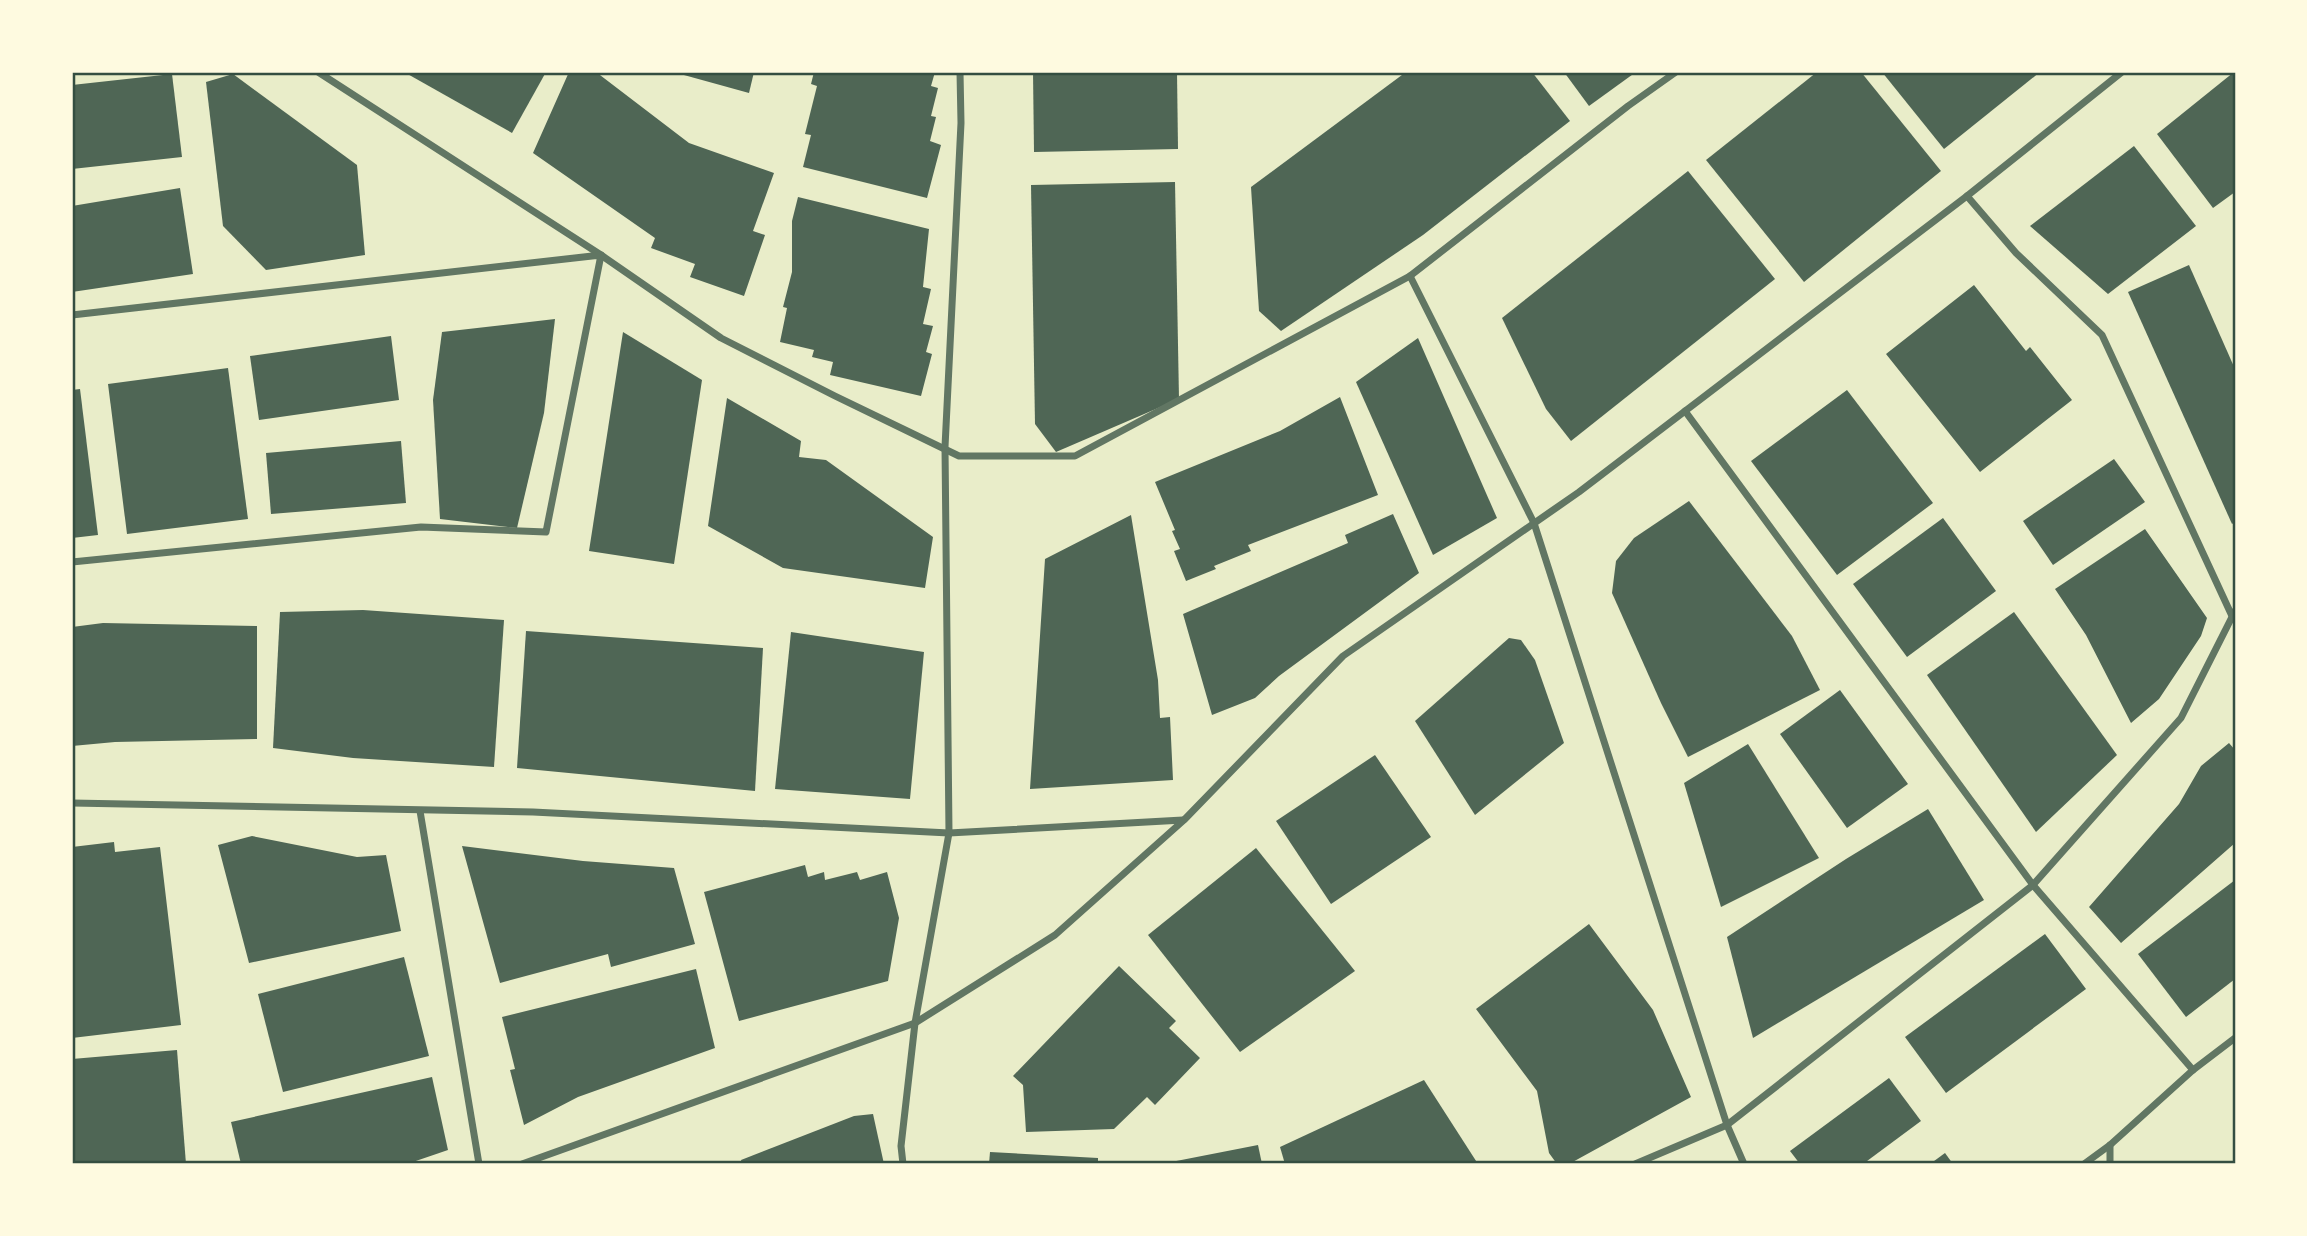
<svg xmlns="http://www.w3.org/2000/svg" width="2307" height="1236" viewBox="0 0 2307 1236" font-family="Georgia,serif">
<rect width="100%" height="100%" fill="#e9edc9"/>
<!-- building -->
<g fill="#4f6655">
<path d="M 404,72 L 546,72 L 512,133 Z"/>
<path d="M 569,72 L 596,72 L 689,143 L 774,173 L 753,231 L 765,235 L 744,296 L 690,277 L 695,264 L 651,248 L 655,238 L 533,153 Z"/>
<path d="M 673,72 L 754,72 L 749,93 Z"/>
<path d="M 814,72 L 935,72 L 931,86 L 938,88 L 931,116 L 936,117 L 930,141 L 941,145 L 927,198 L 803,167 L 811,135 L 805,134 L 817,86 L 811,84 Z"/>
<path d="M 1033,72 L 1177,72 L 1178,149 L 1034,152 Z"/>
<path d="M 1406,72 L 1532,72 L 1570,121 L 1423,235 L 1281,331 L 1259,311 L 1251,187 Z"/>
<path d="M 1564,72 L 1636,72 L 1589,106 Z"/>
<path d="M 1817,72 L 1861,72 L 1941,171 L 1804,282 L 1706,160 Z"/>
<path d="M 1882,72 L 2040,72 L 1944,149 Z"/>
<path d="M 2234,72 L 2235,192 L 2213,208 L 2157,134 Z"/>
<path d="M 172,74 L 182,157 L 72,169 L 72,85 Z"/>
<path d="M 233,74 L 357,165 L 365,255 L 266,270 L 223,226 L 206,82 Z"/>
<path d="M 2134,146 L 2196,226 L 2108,294 L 2030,226 Z"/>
<path d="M 1688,171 L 1775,279 L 1571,441 L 1546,409 L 1502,318 Z"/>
<path d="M 1175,182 L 1179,399 L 1056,452 L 1035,424 L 1031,185 Z"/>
<path d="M 180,188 L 193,274 L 72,292 L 72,206 Z"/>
<path d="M 798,197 L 929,229 L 923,287 L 931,289 L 923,324 L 933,326 L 926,352 L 932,354 L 921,396 L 830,375 L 833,362 L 812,357 L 814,350 L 780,342 L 787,308 L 783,307 L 792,272 L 792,221 Z"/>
<path d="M 2189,265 L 2235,369 L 2235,522 L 2232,524 L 2128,292 Z"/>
<path d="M 1974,285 L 2026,351 L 2030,347 L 2072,400 L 1980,472 L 1886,354 Z"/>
<path d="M 555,319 L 544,413 L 517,528 L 440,519 L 433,400 L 442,332 Z"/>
<path d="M 623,332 L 702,380 L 674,564 L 589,551 Z"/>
<path d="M 391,336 L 399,400 L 259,420 L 250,356 Z"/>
<path d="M 1418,338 L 1497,518 L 1433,555 L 1356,382 Z"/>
<path d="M 228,368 L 248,519 L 127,534 L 108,384 Z"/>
<path d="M 80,389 L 98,535 L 72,538 L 72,390 Z"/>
<path d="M 1847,390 L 1933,503 L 1837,575 L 1751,461 Z"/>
<path d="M 1340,397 L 1378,495 L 1248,545 L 1251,551 L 1214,566 L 1216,569 L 1186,581 L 1174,551 L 1180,549 L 1172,531 L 1175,530 L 1155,482 L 1280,431 Z"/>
<path d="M 727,398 L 801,441 L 799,457 L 826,460 L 933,537 L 925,588 L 783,568 L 708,526 Z"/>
<path d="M 401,441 L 406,503 L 271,514 L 266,453 Z"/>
<path d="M 2114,459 L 2145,502 L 2053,565 L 2023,521 Z"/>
<path d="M 1689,501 L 1792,636 L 1820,690 L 1688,757 L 1661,703 L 1612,593 L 1616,561 L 1634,538 Z"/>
<path d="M 1393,514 L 1419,573 L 1279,676 L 1255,698 L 1212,715 L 1183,614 L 1348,543 L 1345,535 Z"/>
<path d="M 1131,515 L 1158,680 L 1160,718 L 1170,717 L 1173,780 L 1030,789 L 1045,559 Z"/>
<path d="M 1943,518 L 1996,591 L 1907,657 L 1853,584 Z"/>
<path d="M 2145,529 L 2207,618 L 2201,636 L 2159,699 L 2131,723 L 2086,635 L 2055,589 Z"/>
<path d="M 363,610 L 504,620 L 494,767 L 353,758 L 273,748 L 280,612 Z"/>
<path d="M 2014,612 L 2117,755 L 2036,832 L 1927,675 Z"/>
<path d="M 103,623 L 257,626 L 257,739 L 115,742 L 72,746 L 72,627 Z"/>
<path d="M 526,631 L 763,648 L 755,791 L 517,768 Z"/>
<path d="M 791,632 L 924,652 L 910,799 L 775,789 Z"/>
<path d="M 1509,638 L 1521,640 L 1535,660 L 1564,743 L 1475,815 L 1415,721 Z"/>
<path d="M 1840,690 L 1908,784 L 1847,828 L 1780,734 Z"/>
<path d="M 2229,743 L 2235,750 L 2235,843 L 2121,943 L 2089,907 L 2179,804 L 2201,766 Z"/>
<path d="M 1748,744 L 1819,858 L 1721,907 L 1684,783 Z"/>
<path d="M 1375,755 L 1431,837 L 1331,904 L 1276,821 Z"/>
<path d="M 1928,809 L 1984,900 L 1753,1038 L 1727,937 L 1846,859 Z"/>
<path d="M 252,836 L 357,857 L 386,855 L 401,931 L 249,963 L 218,845 Z"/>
<path d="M 114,842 L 115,852 L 160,847 L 181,1025 L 72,1038 L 72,847 Z"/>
<path d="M 462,846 L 583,861 L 674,868 L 695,944 L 611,967 L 608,954 L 500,983 Z"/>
<path d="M 1256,848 L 1355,971 L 1240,1052 L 1148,935 Z"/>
<path d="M 805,865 L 808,877 L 824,872 L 825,880 L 857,872 L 860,880 L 887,872 L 899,918 L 888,981 L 739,1021 L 704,892 Z"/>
<path d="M 2235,880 L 2235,979 L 2186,1017 L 2138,954 Z"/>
<path d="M 1589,924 L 1653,1010 L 1691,1097 L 1569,1164 L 1557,1164 L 1549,1153 L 1537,1091 L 1476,1009 Z"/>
<path d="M 2045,934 L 2086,989 L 1946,1093 L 1905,1037 Z"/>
<path d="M 404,957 L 429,1056 L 283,1092 L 258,994 Z"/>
<path d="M 1119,966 L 1176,1021 L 1169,1028 L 1200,1058 L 1155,1105 L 1147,1097 L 1114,1129 L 1026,1132 L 1023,1085 L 1013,1076 Z"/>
<path d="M 696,969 L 715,1048 L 578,1097 L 524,1125 L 510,1070 L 515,1069 L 502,1017 Z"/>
<path d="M 177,1050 L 186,1164 L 72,1164 L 72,1059 Z"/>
<path d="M 432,1077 L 448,1150 L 407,1164 L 241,1164 L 231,1122 Z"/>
<path d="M 1889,1078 L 1921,1121 L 1863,1164 L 1800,1164 L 1790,1151 Z"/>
<path d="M 1424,1080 L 1478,1164 L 1285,1164 L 1280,1147 Z"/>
<path d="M 873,1114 L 884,1164 L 742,1164 L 741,1160 L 854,1116 Z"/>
<path d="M 1258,1145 L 1262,1164 L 1166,1164 L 1166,1163 Z"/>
<path d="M 990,1152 L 1098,1158 L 1098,1164 L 989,1164 Z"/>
<path d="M 1945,1153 L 1953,1164 L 1930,1164 Z"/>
</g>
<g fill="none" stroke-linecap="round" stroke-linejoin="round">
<!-- minor -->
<g stroke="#617663" stroke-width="7">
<path d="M 318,72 L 601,255 L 721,338 L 835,396 L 959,456 L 1075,456 L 1410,276 L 1628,106 L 1676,72"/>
<path d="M 1967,196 L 2016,253 L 2102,335 L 2232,616"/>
<path d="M 1410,276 L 1534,523 L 1727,1125 L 1744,1164"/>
<path d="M 72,315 L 601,255 L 546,532 L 421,527 L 72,562"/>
<path d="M 1685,411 L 2033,885 L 2193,1070"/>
<path d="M 72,803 L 533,812 L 949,833 L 1183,820"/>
<path d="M 420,811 L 479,1164"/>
<path d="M 522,1164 L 915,1023 L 1055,935 L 1184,820 L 1343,656 L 1579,492 L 1967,196 L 2122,72"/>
<path d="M 903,1164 L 901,1146 L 915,1023 L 949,833 L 945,447 L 961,123 L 960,72"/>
<path d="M 1635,1164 L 1727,1125 L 2033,885 L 2181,718 L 2235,611"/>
<path d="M 2084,1164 L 2110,1145 L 2193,1070 L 2235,1038"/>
<path d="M 2110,1164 L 2110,1145"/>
</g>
</g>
<!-- border -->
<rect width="2307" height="1236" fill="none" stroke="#fefae0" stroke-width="147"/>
<rect x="74" y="74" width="2160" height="1088" fill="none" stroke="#344e41" stroke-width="2.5"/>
</svg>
